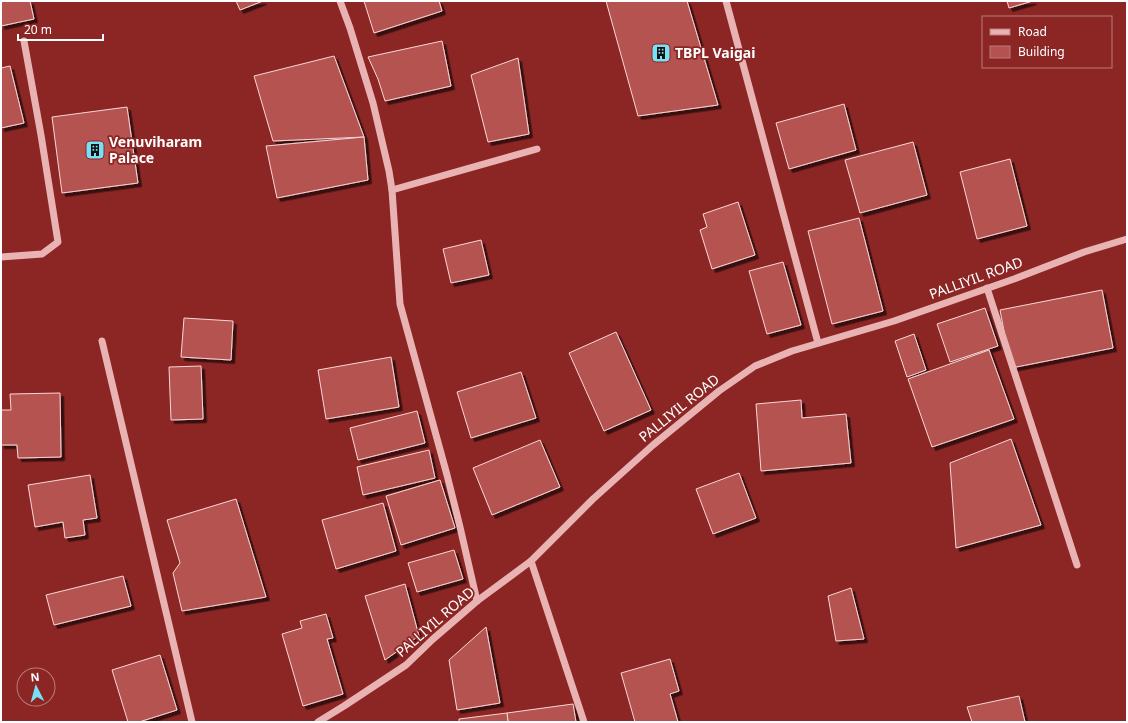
<svg xmlns="http://www.w3.org/2000/svg" width="1128" height="723" viewBox="0 0 1128 723" font-family="'Noto Sans',sans-serif">
<defs>
<filter id="shadow"><feDropShadow dx="3.5" dy="3.5" stdDeviation="0" flood-color="#0009"/></filter>
</defs>
<rect width="100%" height="100%" fill="#8c2625"/>
<!-- building -->
<g fill="#b55251" stroke="#f8d7d7" filter="url(#shadow)">
<path d="M 1,1 L 30,1 L 34,19 L 1,26 Z"/>
<path d="M 236,1 L 263,1 L 240,10 Z"/>
<path d="M 364,1 L 439,1 L 442,11 L 374,33 Z"/>
<path d="M 606,1 L 687,1 L 718,105 L 638,116 Z"/>
<path d="M 1007,1 L 1033,1 L 1009,8 Z"/>
<path d="M 442,41 L 451,86 L 385,101 L 378,79 L 368,57 Z"/>
<path d="M 334,56 L 364,137 L 273,141 L 254,76 Z"/>
<path d="M 518,58 L 529,134 L 488,142 L 471,75 Z"/>
<path d="M 10,66 L 24,123 L 1,128 L 1,68 Z"/>
<path d="M 844,104 L 856,150 L 789,169 L 776,123 Z"/>
<path d="M 127,107 L 138,183 L 62,193 L 52,117 Z"/>
<path d="M 364,137 L 368,180 L 277,198 L 266,146 Z"/>
<path d="M 913,142 L 927,195 L 860,213 L 845,160 Z"/>
<path d="M 1010,159 L 1027,226 L 977,239 L 960,172 Z"/>
<path d="M 738,202 L 755,255 L 712,269 L 700,230 L 707,227 L 703,214 Z"/>
<path d="M 859,218 L 883,311 L 832,324 L 808,231 Z"/>
<path d="M 481,240 L 489,275 L 451,283 L 443,249 Z"/>
<path d="M 783,262 L 801,325 L 767,334 L 749,271 Z"/>
<path d="M 1102,290 L 1113,348 L 1011,368 L 1000,310 Z"/>
<path d="M 985,308 L 998,346 L 950,362 L 937,324 Z"/>
<path d="M 184,318 L 233,321 L 231,360 L 181,357 Z"/>
<path d="M 616,332 L 651,410 L 604,431 L 569,353 Z"/>
<path d="M 914,334 L 926,370 L 907,377 L 895,341 Z"/>
<path d="M 989,350 L 1014,419 L 932,447 L 908,379 Z"/>
<path d="M 391,357 L 399,407 L 326,419 L 318,370 Z"/>
<path d="M 201,366 L 203,419 L 171,420 L 169,367 Z"/>
<path d="M 521,372 L 536,418 L 471,438 L 457,392 Z"/>
<path d="M 60,393 L 61,457 L 18,458 L 17,445 L 1,445 L 1,410 L 11,410 L 10,394 Z"/>
<path d="M 801,400 L 802,418 L 846,414 L 851,463 L 761,471 L 756,404 Z"/>
<path d="M 417,411 L 425,443 L 358,460 L 350,428 Z"/>
<path d="M 1011,439 L 1041,525 L 956,548 L 950,463 Z"/>
<path d="M 540,440 L 560,487 L 492,515 L 473,468 Z"/>
<path d="M 429,450 L 435,478 L 363,495 L 357,467 Z"/>
<path d="M 739,473 L 756,518 L 713,534 L 696,489 Z"/>
<path d="M 90,475 L 97,518 L 83,520 L 85,535 L 65,538 L 63,522 L 35,527 L 28,485 Z"/>
<path d="M 440,480 L 455,528 L 401,545 L 386,496 Z"/>
<path d="M 236,499 L 266,597 L 182,611 L 173,573 L 180,563 L 167,520 Z"/>
<path d="M 383,503 L 396,551 L 336,569 L 322,520 Z"/>
<path d="M 454,550 L 463,579 L 417,592 L 408,563 Z"/>
<path d="M 123,576 L 131,606 L 54,625 L 46,595 Z"/>
<path d="M 405,584 L 419,636 L 385,660 L 365,596 Z"/>
<path d="M 851,588 L 864,639 L 836,641 L 828,596 Z"/>
<path d="M 326,614 L 333,638 L 327,639 L 343,694 L 303,706 L 282,634 L 302,628 L 300,621 Z"/>
<path d="M 486,627 L 500,703 L 457,710 L 449,660 Z"/>
<path d="M 160,655 L 177,710 L 139,722 L 128,722 L 112,670 Z"/>
<path d="M 670,659 L 679,691 L 670,694 L 678,722 L 635,722 L 621,673 Z"/>
<path d="M 1019,696 L 1025,722 L 972,722 L 967,707 Z"/>
<path d="M 573,704 L 576,722 L 508,722 L 507,713 Z"/>
<path d="M 507,713 L 508,722 L 459,722 L 459,719 Z"/>
</g>
<g fill="none" stroke-linecap="round" stroke-linejoin="round">
<!-- minor -->
<g stroke="#eab3b3" stroke-width="7">
<path d="M 340,1 L 350,28 L 373,103 L 389,171 L 392,190 L 400,304 L 447,475 L 460,527 L 477,601"/>
<path d="M 726,1 L 818,343"/>
<path d="M 392,190 L 537,149"/>
<path d="M 1,257 L 42,254 L 58,242 L 41,135 L 24,41"/>
<path d="M 987,288 L 1077,565"/>
<path d="M 102,341 L 192,722"/>
<path d="M 531,561 L 584,722"/>
<path d="M 318,722 L 344,706 L 406,665 L 433,639 L 477,601 L 531,561 L 593,499 L 653,445 L 719,391 L 755,366 L 792,351 L 894,321 L 1014,279 L 1084,252 L 1127,239"/>
</g>
</g>
<!-- icons -->
<defs>
<symbol id="building-square" viewBox="-11 -11 22 22"><rect x="-9" y="-9" width="18" height="18" rx="4" fill="#77e0f5" stroke="#8c2625"/><path d="M-4-6H4V6H1V3H-1V6H-4ZM-2.5-4.3h1.7v1.8h-1.7ZM.8-4.3h1.7v1.8H.8ZM-2.5-1h1.7V.8h-1.7ZM.8-1h1.7V.8H.8Z" fill="#111"/></symbol>
</defs>
<g fill-rule="evenodd">
<use href="#building-square" x="650" y="42" width="22" height="22"/>
<use href="#building-square" x="84" y="139" width="22" height="22"/>
</g>
<g text-anchor="middle" stroke-width="3.5" stroke-linejoin="round" paint-order="stroke">
<!-- poi labels -->
<g font-size="14" font-weight="bold" fill="#fff" stroke="#8c2625" text-anchor="start">
<text x="675" y="58">TBPL Vaigai</text>
<text x="109" y="147">Venuviharam<tspan x="109" dy="16">Palace</tspan></text>
</g>
<!-- street labels -->
<g font-size="14" fill="#fff" stroke="#8c2625">
<text transform="translate(976 278) rotate(-20)" y="5">PALLIYIL ROAD</text>
<text transform="translate(679 408) rotate(-39)" y="5">PALLIYIL ROAD</text>
<text transform="translate(435 622) rotate(-41)" y="5">PALLIYIL ROAD</text>
</g>
</g>
<!-- border -->
<rect width="1128" height="723" fill="none" stroke="#ffffff" stroke-width="4"/>
<!-- legend -->
<rect x="982" y="16" width="130" height="52" fill="#8c2625" stroke="#ba7d7c"/>
<rect x="990" y="29" width="20" height="6" fill="#eab3b3" stroke="#ba7d7c"/>
<text x="1018" y="36" font-size="12" fill="#ffffff">Road</text>
<rect x="990" y="46" width="20" height="12" fill="#b55251" stroke="#ba7d7c"/>
<text x="1018" y="56" font-size="12" fill="#ffffff">Building</text>
<!-- north arrow -->
<g transform="translate(36 687) rotate(354)"><circle r="19" fill="#8c2625" stroke="#ba7d7c"/>
<path d="M0-3L7 15L0 10L-7 15Z" fill="#77e0f5"/>
<text y="-6" font-size="11" font-weight="bold" text-anchor="middle" fill="#ffffff">N</text>
</g>
<!-- scale -->
<path d="M18 34v6h85v-6" fill="none" stroke="#ffffff" stroke-width="2"/>
<text x="24" y="34" font-size="12" fill="#ffffff" stroke="#8c2625" stroke-width="3" paint-order="stroke">20 m</text>
</svg>
